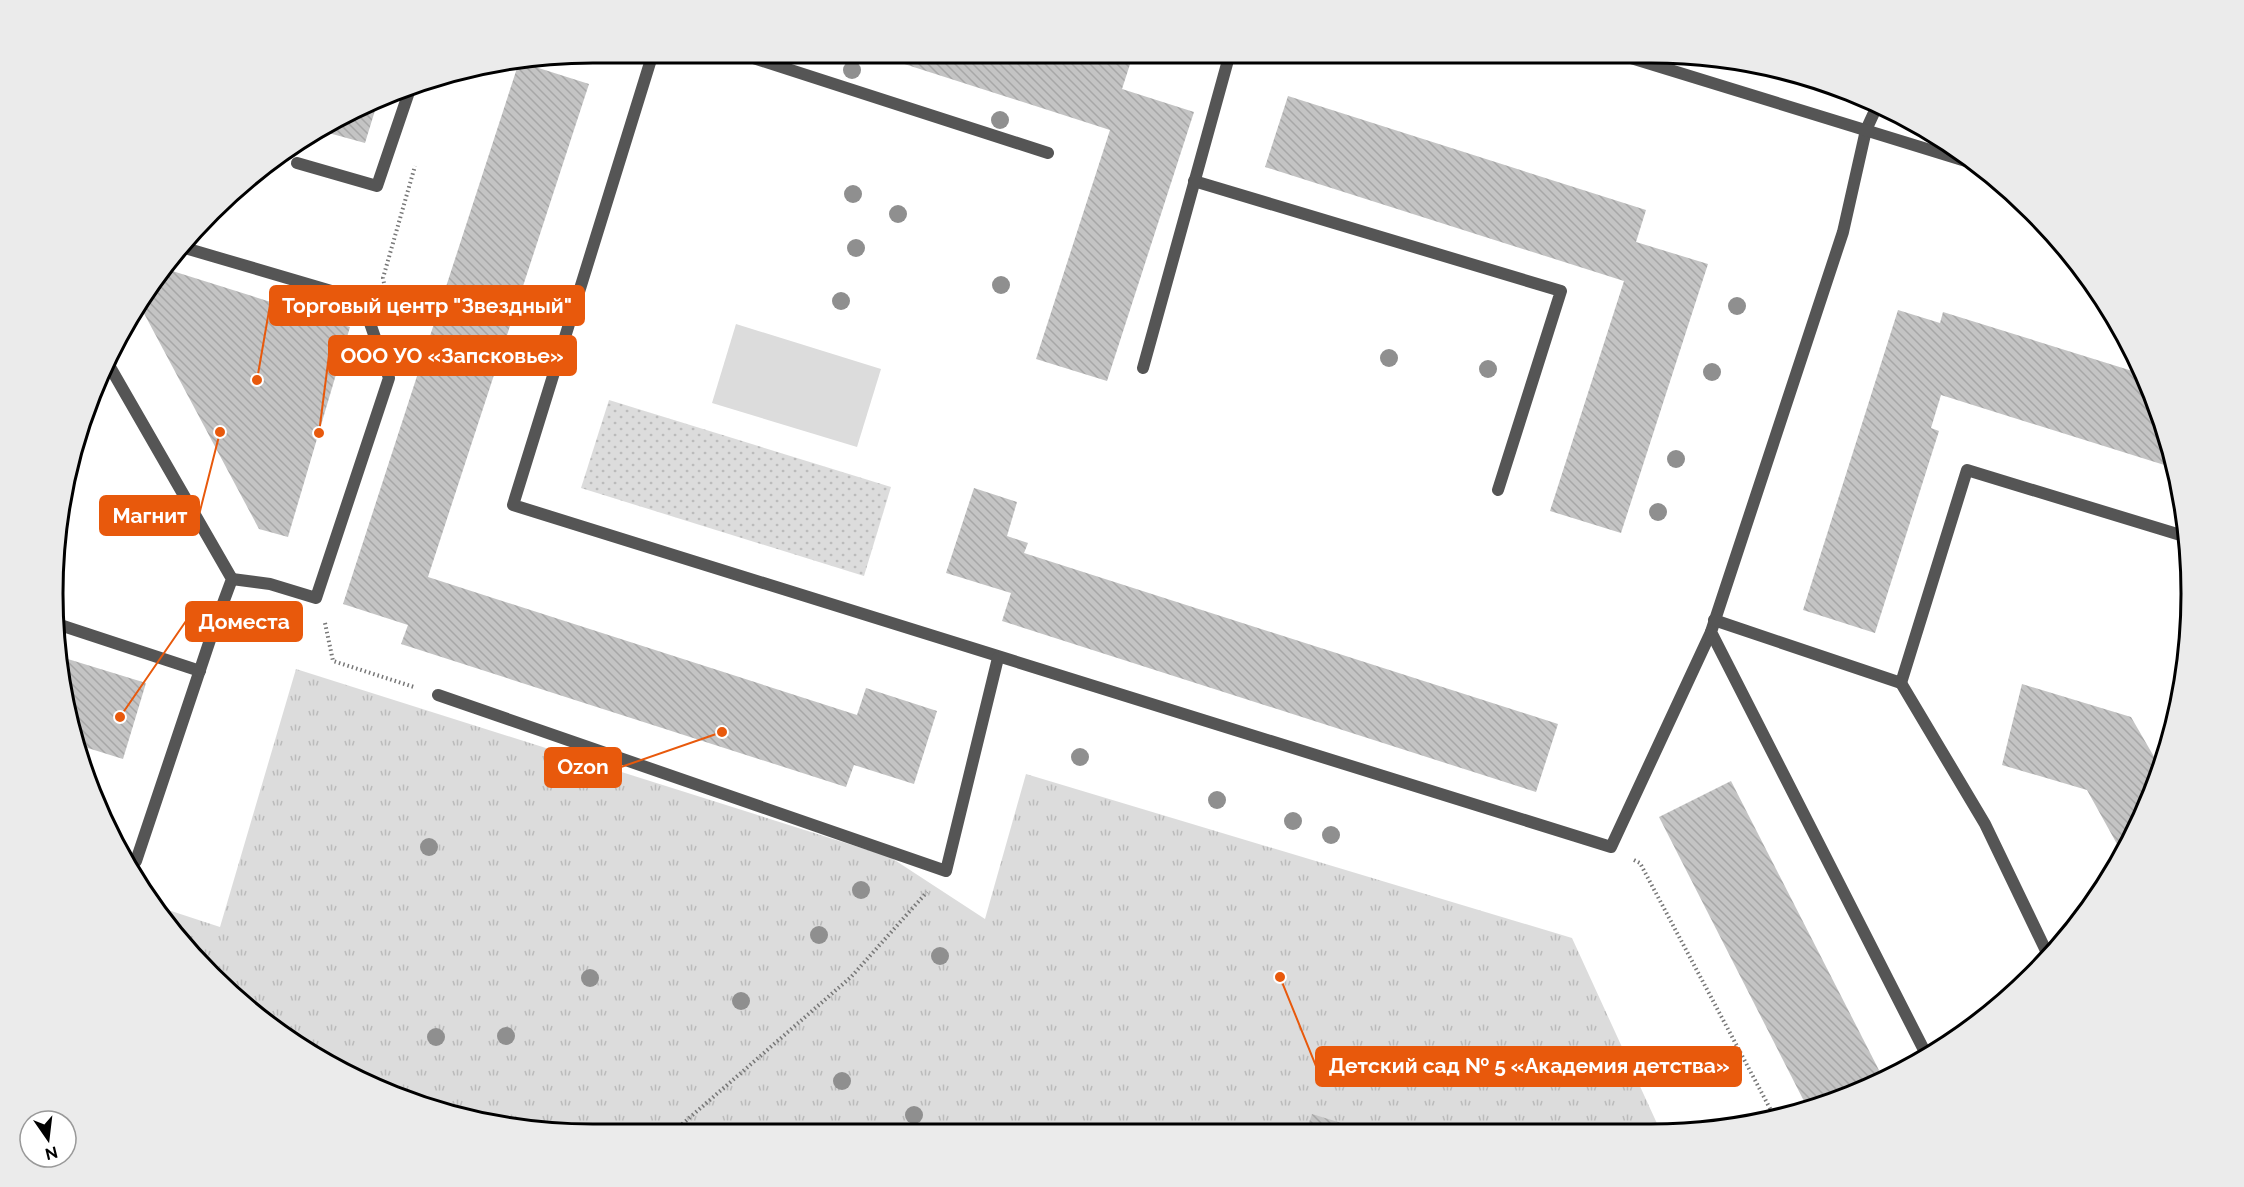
<svg xmlns="http://www.w3.org/2000/svg" width="2244" height="1187" viewBox="0 0 2244 1187" font-family="Raleway,sans-serif">
<defs>
<pattern id="grass-tufts" width="24" height="20" patternUnits="userSpaceOnUse" patternTransform="scale(1.5)"><rect width="24" height="20" fill="#dcdcdc"/><path d="M3 7l-1-3M5 7V3M7 7l1-3M15 17l-1-3M17 17v-4M19 17l1-3" fill="none" stroke="#bbb"/></pattern>
<pattern id="park-dots" width="8" height="8" patternUnits="userSpaceOnUse" patternTransform="scale(1.5)"><rect width="8" height="8" fill="#dcdcdc"/><path d="M2 2h.1M6 6h.1" fill="none" stroke="#bbb" stroke-width="1.8" stroke-linecap="round"/></pattern>
<pattern id="building-back-hatch" width="6" height="6" patternUnits="userSpaceOnUse" patternTransform="scale(1.5)"><rect width="6" height="6" fill="#c4c4c4"/><path d="M-1 5l2 2M0 0l6 6M5-1l2 2" fill="none" stroke="#a7a7a7"/></pattern>
</defs>
<rect width="100%" height="100%" fill="#fff"/>
<!-- grass -->
<path fill="url(#grass-tufts)" d="M 296,669 L 890,857 L 985,919 L 1026,774 L 1572,938 L 1660,1130 L 558,1133 L 454,1116 L 354,1079 L 211,976 L 162,908 L 220,927 Z"/>
<!-- park -->
<path fill="url(#park-dots)" d="M 609,400 L 891,487 L 864,576 L 581,488 Z"/>
<!-- pitch -->
<path fill="#dcdcdc" d="M 736,324 L 881,369 L 857,447 L 712,403 Z"/>
<!-- building -->
<g fill="url(#building-back-hatch)">
<path d="M 870,53 L 1117,53 L 1132,58 L 1122,89 L 1194,112 L 1107,381 L 1036,359 L 1110,130 Z"/>
<path d="M 526,64 L 589,84 L 428,577 L 857,715 L 866,688 L 937,711 L 914,784 L 854,765 L 846,787 L 401,644 L 408,625 L 343,604 L 518,65 Z"/>
<path d="M 1288,96 L 1646,210 L 1636,242 L 1708,264 L 1621,533 L 1550,511 L 1624,281 L 1265,167 Z"/>
<path d="M 377,104 L 365,143 L 325,132 Z"/>
<path d="M 166,269 L 350,327 L 288,537 L 259,529 L 139,304 L 143,293 Z"/>
<path d="M 1898,310 L 1940,323 L 1943,312 L 2142,374 L 2163,420 L 2174,468 L 1941,395 L 1931,428 L 1939,431 L 1875,633 L 1803,610 Z"/>
<path d="M 974,488 L 1017,502 L 1007,536 L 1028,543 L 1024,553 L 1558,724 L 1536,792 L 1002,621 L 1011,593 L 946,573 Z"/>
<path d="M 58,656 L 146,683 L 123,759 L 75,744 L 71,733 Z"/>
<path d="M 2022,684 L 2131,717 L 2160,767 L 2136,833 L 2122,853 L 2087,790 L 2002,765 Z"/>
<path d="M 1731,781 L 1883,1078 L 1858,1093 L 1807,1107 L 1659,817 Z"/>
<path d="M 1312,1114 L 1364,1130 L 1364,1131 L 1306,1131 Z"/>
</g>
<g fill="none" stroke-linecap="round" stroke-linejoin="round">
<!-- path -->
<g stroke="#777" stroke-width="4" stroke-dasharray="1.5 3" stroke-linecap="butt">
<path d="M 384,283 L 383,278 L 415,166"/>
<path d="M 325,623 L 333,661 L 414,687"/>
<path d="M 1634,860 L 1640,863 L 1774,1116"/>
<path d="M 672,1133 L 851,977 L 927,892"/>
</g>
<!-- service -->
<g stroke="#555" stroke-width="12">
<path d="M 653,53 L 513,505 L 1611,847 L 1711,632"/>
<path d="M 738,53 L 1048,153"/>
<path d="M 1878,104 L 1866,130 L 1843,232 L 1711,632 L 1926,1054"/>
<path d="M 297,163 L 377,186 L 411,86"/>
<path d="M 1194,181 L 1561,291 L 1498,490"/>
<path d="M 185,248 L 362,300 L 389,378 L 316,598 L 270,584 L 232,579"/>
<path d="M 110,367 L 232,579 L 216,622 L 136,861 L 127,859"/>
<path d="M 1143,368 L 1230,53"/>
<path d="M 1714,620 L 1901,683 L 1967,470 L 2187,537"/>
<path d="M 54,623 L 200,671"/>
<path d="M 1901,683 L 1985,824 L 2049,957"/>
<path d="M 438,695 L 946,871 L 998,658"/>
</g>
<!-- minor -->
<path stroke="#555" stroke-width="12" d="M 1618,54 L 1982,166"/>
</g>
<!-- trees -->
<g fill="#8f8f8f">
<circle cx="852" cy="70" r="9"/>
<circle cx="1000" cy="120" r="9"/>
<circle cx="853" cy="194" r="9"/>
<circle cx="898" cy="214" r="9"/>
<circle cx="856" cy="248" r="9"/>
<circle cx="1001" cy="285" r="9"/>
<circle cx="841" cy="301" r="9"/>
<circle cx="1737" cy="306" r="9"/>
<circle cx="1389" cy="358" r="9"/>
<circle cx="1488" cy="369" r="9"/>
<circle cx="1712" cy="372" r="9"/>
<circle cx="1676" cy="459" r="9"/>
<circle cx="1658" cy="512" r="9"/>
<circle cx="1080" cy="757" r="9"/>
<circle cx="1217" cy="800" r="9"/>
<circle cx="1293" cy="821" r="9"/>
<circle cx="1331" cy="835" r="9"/>
<circle cx="429" cy="847" r="9"/>
<circle cx="861" cy="890" r="9"/>
<circle cx="819" cy="935" r="9"/>
<circle cx="940" cy="956" r="9"/>
<circle cx="590" cy="978" r="9"/>
<circle cx="741" cy="1001" r="9"/>
<circle cx="506" cy="1036" r="9"/>
<circle cx="436" cy="1037" r="9"/>
<circle cx="842" cy="1081" r="9"/>
<circle cx="914" cy="1115" r="9"/>
</g>
<!-- crop -->
<path d="M0 0H2244V1187H0ZM593 63H1651A530 530 0 0 1 2181 593V594A530 530 0 0 1 1651 1124H593A530 530 0 0 1 63 594V593A530 530 0 0 1 593 63Z" fill="#ebebeb" fill-rule="evenodd"/>
<path fill="none" stroke="#000" stroke-width="3" d="M593 63H1651A530 530 0 0 1 2181 593V594A530 530 0 0 1 1651 1124H593A530 530 0 0 1 63 594V593A530 530 0 0 1 593 63Z"/>
<!-- callouts -->
<path fill="none" stroke="#e8590c" stroke-width="2" d="M257 380L270 305M319 433L329 355M220 432L199 515M120 717L186 621M722 732L621 767M1280 977L1316 1066"/>
<g fill="#e8590c" stroke="#fff" stroke-width="2">
<circle cx="257" cy="380" r="6"/>
<circle cx="319" cy="433" r="6"/>
<circle cx="220" cy="432" r="6"/>
<circle cx="120" cy="717" r="6"/>
<circle cx="722" cy="732" r="6"/>
<circle cx="1280" cy="977" r="6"/>
</g>
<g fill="#e8590c" stroke="#e8590c" stroke-width="2">
<rect x="270" y="286" width="314" height="39" rx="6"/>
<rect x="329" y="336" width="247" height="39" rx="6"/>
<rect x="100" y="496" width="99" height="39" rx="6"/>
<rect x="186" y="602" width="116" height="39" rx="6"/>
<rect x="545" y="748" width="76" height="39" rx="6"/>
<rect x="1316" y="1047" width="425" height="39" rx="6"/>
</g>
<g font-size="21" text-anchor="middle" font-weight="bold" fill="#fff">
<text x="427" y="313">Торговый центр "Звездный"</text>
<text x="452" y="363">ООО УО «Запсковье»</text>
<text x="150" y="523">Магнит</text>
<text x="244" y="629">Доместа</text>
<text x="583" y="774">Ozon</text>
<text x="1529" y="1073">Детский сад № 5 «Академия детства»</text>
</g>
<!-- north arrow -->
<g transform="translate(48 1139) rotate(166)"><circle r="28" fill="#ffffff" stroke="#999999" stroke-width="1.5"/>
<path d="M0-4.5L10 22L0 15L-10 22Z" fill="#000000"/>
<text y="-9" font-size="16" font-weight="bold" text-anchor="middle" fill="#000000">N</text>
</g>
</svg>
